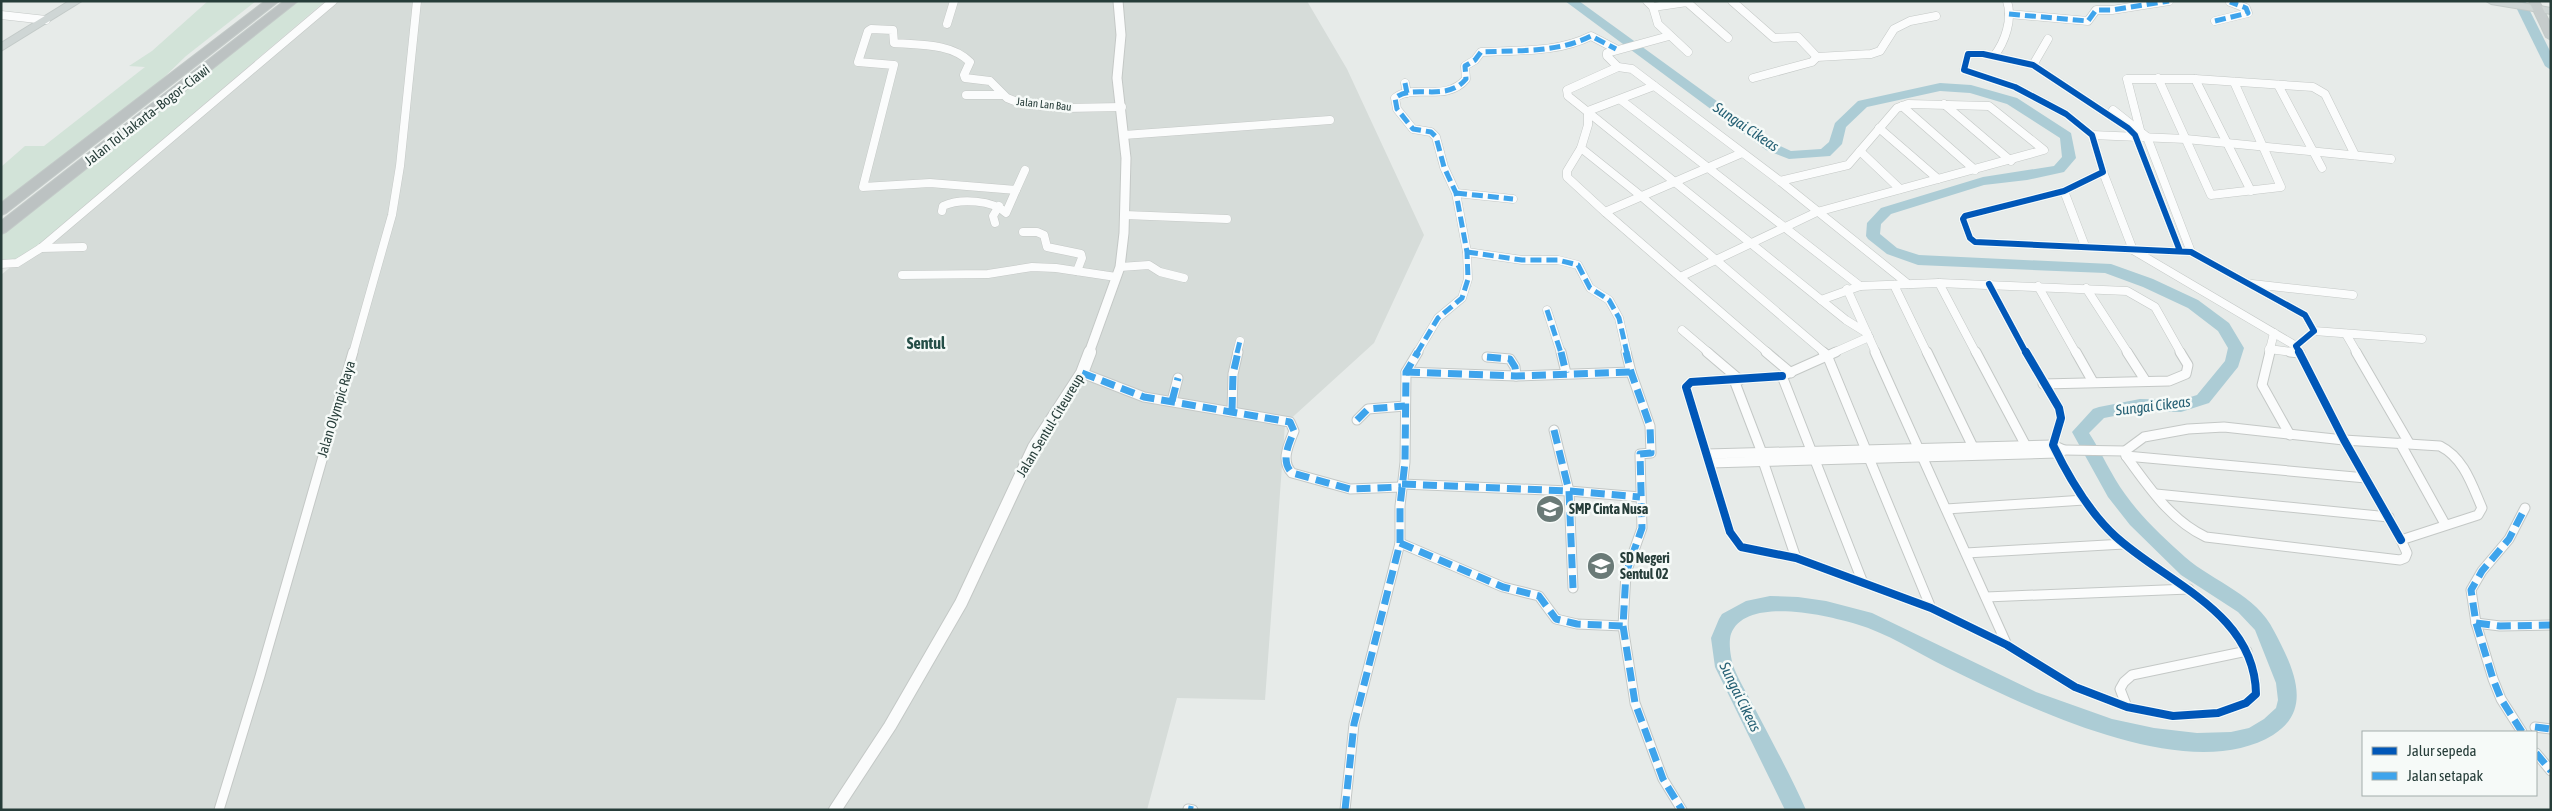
<svg xmlns="http://www.w3.org/2000/svg" width="2552" height="811" viewBox="0 0 2552 811" font-family="'Asap Condensed',sans-serif">
<rect width="100%" height="100%" fill="#e7ebe9"/>
<!-- built -->
<path fill="#d6dcd9" d="M 325,1 L 1307,1 L 1347,69 L 1424,235 L 1374,343 L 1285,424 L 1265,700 L 1177,698 L 1147,810 L 1,810 L 1,275 Z"/>
<!-- green -->
<g fill="#d2e3d8">
<path d="M 208,1 L 256,1 L 186,56 L 125,115 L 1,210 L 1,167 L 25,146 L 44,146 L 145,67 L 129,66 L 152,51 Z"/>
<path d="M 292,1 L 325,1 L 17,263 L 1,264 L 1,229 Z"/>
</g>
<g fill="none" stroke-linecap="round" stroke-linejoin="round">
<!-- river -->
<g fill="#acccd5" fill-rule="evenodd">
<path d="M 1565,1 L 1579,1 L 1776,144 L 1791,151 L 1821,149 L 1829,142 L 1835,123 L 1858,101 L 1940,83 L 1971,85 L 2017,98 L 2071,133 L 2076,158 L 2064,172 L 2027,180 L 1984,185 L 1891,214 L 1881,224 L 1880,234 L 1897,248 L 1919,255 L 2111,264 L 2153,279 L 2198,300 L 2229,323 L 2244,348 L 2238,367 L 2209,403 L 2181,412 L 2140,411 L 2104,418 L 2089,433 C 2102,453 2111,475 2125,494 C 2141,517 2164,538 2185,557 C 2215,583 2256,594 2274,631 C 2292,665 2315,709 2273,735 C 2188,787 2025,706 1946,667 C 1916,652 1887,633 1856,624 C 1826,615 1745,596 1731,634 C 1728,643 1731,660 1734,668 C 1739,681 1747,693 1753,705 C 1771,740 1790,774 1806,810 L 1785,810 L 1715,667 L 1711,638 L 1719,619 L 1722,614 L 1746,601 L 1770,596 L 1798,597 L 1826,601 L 1872,613 L 2036,692 L 2112,719 L 2154,728 L 2197,733 L 2231,732 L 2249,728 L 2264,719 L 2276,708 L 2278,700 L 2276,683 L 2255,630 L 2238,612 L 2181,575 L 2130,525 L 2108,497 L 2072,432 L 2093,409 L 2099,407 L 2140,399 L 2181,400 L 2197,395 L 2225,361 L 2228,348 L 2218,331 L 2188,308 L 2143,287 L 2105,273 L 1918,265 L 1887,254 L 1868,239 L 1866,236 L 1867,223 L 1881,208 L 1983,177 L 2054,166 L 2062,157 L 2060,138 L 2007,104 L 1970,93 L 1940,91 L 1867,107 L 1846,127 L 1842,144 L 1830,156 L 1789,159 L 1766,150 Z"/>
<path d="M 2513,1 L 2525,1 L 2551,53 L 2551,70 L 2545,66 Z"/>
</g>
<defs>
<g id="minor-far1">
<path d="M 1647,1 L 1653,7 L 1658,24 L 1688,52"/>
<path d="M 1732,1 L 1774,38 L 1798,37 L 1817,57"/>
<path d="M 1653,7 L 1687,2 L 1728,38"/>
<path d="M 2009,14 L 2088,21 L 2096,10 L 2112,10 L 2169,1"/>
<path d="M 1,15 L 46,20"/>
<path d="M 2215,21 L 2248,13 L 2246,8 L 2230,2"/>
<path d="M 947,24 L 954,1"/>
<path d="M 1994,56 C 2005,42 2013,19 2007,1"/>
<path d="M 2033,65 L 2048,39"/>
<path d="M 1618,67 L 1607,56 L 1607,53 L 1669,36"/>
<path d="M 1753,78 L 1812,62 L 1817,57 L 1871,54 L 1880,51 L 1894,29 L 1910,21 L 1936,16"/>
<path d="M 2158,78 L 2211,195 L 2281,187 L 2234,82"/>
<path d="M 2195,79 L 2251,191"/>
<path d="M 1405,83 L 1407,93"/>
<path d="M 2278,85 L 2322,168"/>
<path d="M 1654,86 L 1588,111 L 1588,125 L 1581,148 L 1641,196 L 1825,353"/>
<path d="M 966,95 L 1002,95"/>
<path d="M 1621,100 L 1860,286"/>
<path d="M 1944,104 L 2011,161"/>
<path d="M 1902,106 L 1975,170"/>
<path d="M 2113,110 L 2147,137 L 2191,252"/>
<path d="M 1879,128 L 1938,179"/>
<path d="M 2140,130 L 2127,79 L 2195,79 L 2313,87 L 2325,94 L 2355,155"/>
<path d="M 1124,135 L 1330,120"/>
<path d="M 2092,135 L 2186,139 L 2391,159"/>
<path d="M 1581,148 L 1567,171 L 1567,177 L 1605,212 L 1742,153"/>
<path d="M 1860,151 L 1900,189"/>
<path d="M 1025,170 L 1016,190 L 930,183 L 863,187 L 894,65 L 858,62 L 868,31 L 871,29 L 893,30 L 894,43 C 919,45 951,43 970,62 L 964,75 L 965,78 L 990,81 L 1007,98 L 1022,104 L 1065,108 L 1122,107"/>
<path d="M 2103,172 L 2133,250 L 2296,346"/>
<path d="M 2064,191 L 2085,246"/>
<path d="M 1456,193 L 1513,199"/>
<path d="M 942,211 L 943,206 C 960,198 993,200 1006,213 L 1016,190"/>
<path d="M 1605,212 L 1680,277"/>
<path d="M 1125,215 L 1227,219"/>
<path d="M 995,223 L 993,216 L 999,206"/>
<path d="M 1023,232 L 1037,232 L 1044,235 L 1047,247 L 1081,254 L 1082,258 L 1077,271"/>
<path d="M 41,248 L 83,247"/>
<path d="M 2180,251 L 2135,135 L 2128,128 L 2033,65 L 1983,54 L 1968,54 L 1964,70 L 2015,87 L 2066,114 L 2092,135 L 2103,172 L 2064,191 L 1965,216 L 1963,219 L 1970,238 L 1975,242 L 2191,252 L 2305,315 L 2314,331 L 2296,346 L 2300,353"/>
<path d="M 1467,252 L 1522,260 L 1558,260 L 1578,265 L 1590,288 L 1609,300 L 1619,318 L 1627,353"/>
<path d="M 1,264 L 17,263 L 41,248 L 333,1"/>
<path d="M 1120,267 L 1149,265 L 1160,272 L 1184,278"/>
<path d="M 902,275 L 988,274 L 1032,267 L 1056,268 L 1116,277"/>
<path d="M 1939,283 L 1976,353"/>
<path d="M 1989,284 L 2026,353"/>
<path d="M 2252,284 L 2353,295"/>
<path d="M 1894,285 L 1927,353"/>
<path d="M 2038,286 L 2076,353"/>
<path d="M 2086,288 L 2128,353"/>
<path d="M 1847,289 L 1876,353"/>
<path d="M 1821,300 L 1860,286 L 1939,283 L 2127,291 L 2155,307 L 2181,353"/>
<path d="M 1547,310 L 1561,353"/>
<path d="M 1682,330 L 1709,353"/>
<path d="M 2314,331 L 2422,339"/>
<path d="M 1867,333 L 1846,320 L 1568,96 L 1567,90 L 1618,67 L 1632,69 L 1780,181 L 1908,284"/>
<path d="M 2346,334 L 2357,353"/>
<path d="M 2269,349 L 2299,353"/>
<path d="M 353,353 L 392,215 L 400,166 L 417,1"/>
<path d="M 1237,353 L 1240,341"/>
<path d="M 1417,353 L 1438,318 L 1462,298 L 1468,279 L 1467,252 L 1456,193 L 1444,167 L 1436,137 L 1431,132 L 1413,129 L 1397,109 L 1395,98 C 1414,83 1446,103 1466,79 L 1465,66 L 1475,60 L 1481,52 C 1519,50 1557,53 1591,36 L 1616,49"/>
<path d="M 1768,353 L 1680,277 L 1817,212 L 2044,150 L 1989,106 L 1908,104 L 1897,108 L 1848,165 L 1780,181"/>
<path d="M 1833,353 L 1869,337"/>
<path d="M 2269,353 L 2274,333"/>
</g>
<g id="minor">
<path d="M 1561,352 L 1566,373"/>
<path d="M 1707,352 L 1740,380"/>
<path d="M 1766,352 L 1791,373"/>
<path d="M 1823,352 L 1827,355 L 1866,450"/>
<path d="M 1836,352 L 1782,376 L 1863,583"/>
<path d="M 1875,352 L 2007,645"/>
<path d="M 1927,352 L 1973,447"/>
<path d="M 1976,352 L 2026,446"/>
<path d="M 2076,352 L 2093,382"/>
<path d="M 2127,352 L 2145,380"/>
<path d="M 2270,352 L 2262,385 L 2290,435"/>
<path d="M 2290,352 L 2300,353"/>
<path d="M 2299,352 L 2344,440 L 2401,540"/>
<path d="M 2356,352 L 2409,443"/>
<path d="M 1487,357 L 1510,359 L 1515,367 L 1516,376"/>
<path d="M 1406,372 L 1516,376 L 1631,372"/>
<path d="M 1082,373 L 1144,397 L 1290,422 L 1294,431 C 1289,444 1280,461 1292,473 L 1350,489 L 1401,487"/>
<path d="M 1782,376 L 1691,382 L 1686,387 L 1730,532 L 1741,547 L 1796,558 L 1931,608 L 2007,645 L 2075,687 L 2127,707 L 2173,716 L 2218,713 L 2246,703 L 2256,694 C 2255,612 2166,583 2115,536 C 2088,511 2069,478 2053,445 L 2061,418 L 2059,408 L 2026,352"/>
<path d="M 1734,380 L 1762,453"/>
<path d="M 2043,384 L 2169,381 L 2186,374 L 2188,365 L 2180,352"/>
<path d="M 1172,401 L 1178,378"/>
<path d="M 1232,411 L 1233,374 L 1238,352"/>
<path d="M 1357,420 L 1368,409 L 1405,406"/>
<path d="M 2224,427 L 2344,440 L 2440,446 C 2464,458 2472,485 2482,508 L 2478,515 L 2401,540 L 2407,553 L 2405,558 L 2400,560 L 2206,537 C 2170,520 2149,487 2126,456 L 2125,451 L 2144,437 L 2188,429 Z"/>
<path d="M 1554,430 L 1569,491 L 1573,588"/>
<path d="M 2400,443 L 2445,524"/>
<path d="M 2064,450 L 2125,451"/>
<path d="M 1707,454 L 2053,445 L 2064,450 L 2057,453 L 1710,463"/>
<path d="M 2126,456 L 2366,478"/>
<path d="M 1869,458 L 1931,608"/>
<path d="M 1763,461 L 1796,558"/>
<path d="M 1402,484 L 1569,491 L 1640,497"/>
<path d="M 2156,494 L 2389,517"/>
<path d="M 1946,509 L 2084,500"/>
<path d="M 1400,543 L 1503,587 L 1539,596 L 1556,619 L 1577,624 L 1623,626 L 1626,573 L 1642,528 L 1640,454 L 1651,453 L 1650,426 L 1631,372 L 1626,352"/>
<path d="M 1966,553 L 2124,544"/>
<path d="M 1986,597 L 2189,589"/>
<path d="M 2476,623 L 2500,626 L 2551,625"/>
<path d="M 1623,626 L 1635,703 L 1663,779 L 1682,810"/>
<path d="M 2127,707 L 2120,689 L 2124,682 L 2132,675 L 2247,651"/>
<path d="M 2535,727 L 2551,729"/>
<path d="M 2522,732 L 2501,699 L 2493,679 L 2476,623 L 2471,590 L 2482,571 L 2509,539 L 2525,508"/>
<path d="M 2536,753 L 2551,771"/>
<path d="M 1188,809 L 1193,810"/>
<path d="M 219,810 L 260,676 L 353,352"/>
<path d="M 1345,810 L 1354,724 L 1400,543 L 1400,506 L 1405,462 L 1406,372 L 1418,352"/>
</g>
<path id="tertiary-far1" d="M 1089,353 L 1120,267 L 1124,233 L 1126,158 L 1117,78 L 1121,35 L 1118,1"/>
<path id="tertiary" d="M 835,810 L 890,726 L 961,603 L 1034,447 L 1082,373 L 1090,352"/>
<g id="primary">
<path d="M 69,1 L 82,1 L 1,51 L 1,43 Z"/>
<path d="M 2486,1 L 2511,1 L 2551,8 L 2551,14 L 2491,4 Z"/>
</g>
<path id="trunk" d="M 2529,1 L 2539,1 L 2551,25 L 2551,40 L 2546,37 Z"/>
<g id="motorway">
<path d="M 265,1 L 279,1 L 6,213 L 1,215 L 1,203 Z"/>
<path d="M 284,1 L 298,1 L 6,232 L 1,234 L 1,221 Z"/>
</g>
</defs>
<!-- minor-far1 casing -->
<use href="#minor-far1" stroke="#c4c8c6" stroke-width="9"/>
<!-- minor casing -->
<use href="#minor" stroke="#c4c8c6" stroke-width="11"/>
<!-- tertiary-far1 casing -->
<use href="#tertiary-far1" stroke="#c4c8c6" stroke-width="11"/>
<!-- tertiary casing -->
<use href="#tertiary" stroke="#c4c8c6" stroke-width="14"/>
<!-- primary casing -->
<use href="#primary" stroke="#c3cac8" stroke-width="2"/>
<!-- trunk casing -->
<use href="#trunk" stroke="#c3cac8" stroke-width="2"/>
<!-- motorway casing -->
<use href="#motorway" stroke="#c3cac8" stroke-width="2"/>
<!-- minor-far1 -->
<use href="#minor-far1" stroke="#fbfcfc" stroke-width="8"/>
<!-- minor -->
<use href="#minor" stroke="#fbfcfc" stroke-width="9"/>
<!-- tertiary-far1 -->
<use href="#tertiary-far1" stroke="#fbfcfc" stroke-width="9"/>
<!-- tertiary -->
<use href="#tertiary" stroke="#fbfcfc" stroke-width="12"/>
<!-- primary -->
<use href="#primary" fill="#cfd6d5" fill-rule="evenodd"/>
<!-- trunk -->
<use href="#trunk" fill="#c6cccc" fill-rule="evenodd"/>
<!-- motorway -->
<use href="#motorway" fill="#bcc2c2" fill-rule="evenodd"/>
<!-- quiet-far1 -->
<g stroke="#3ea4ec" stroke-width="5" stroke-dasharray="11 5" stroke-linecap="butt">
<path d="M 2009,14 L 2088,21 L 2096,10 L 2112,10 L 2169,1"/>
<path d="M 2215,21 L 2248,13 L 2246,8 L 2230,2"/>
<path d="M 1405,83 L 1407,93"/>
<path d="M 1456,193 L 1513,199"/>
<path d="M 1467,252 L 1522,260 L 1558,260 L 1578,265 L 1590,288 L 1609,300 L 1619,318 L 1627,353"/>
<path d="M 1547,310 L 1561,353"/>
<path d="M 1237,353 L 1240,341"/>
<path d="M 1417,353 L 1438,318 L 1462,298 L 1468,279 L 1467,252 L 1456,193 L 1444,167 L 1436,137 L 1431,132 L 1413,129 L 1397,109 L 1395,98 C 1414,83 1446,103 1466,79 L 1465,66 L 1475,60 L 1481,52 C 1519,50 1557,53 1591,36 L 1616,49"/>
</g>
<!-- quiet -->
<g stroke="#3ea4ec" stroke-width="7" stroke-dasharray="14 7" stroke-linecap="butt">
<path d="M 1561,352 L 1566,373"/>
<path d="M 1487,357 L 1510,359 L 1515,367 L 1516,376"/>
<path d="M 1406,372 L 1516,376 L 1631,372"/>
<path d="M 1082,373 L 1144,397 L 1290,422 L 1294,431 C 1289,444 1280,461 1292,473 L 1350,489 L 1401,487"/>
<path d="M 1172,401 L 1178,378"/>
<path d="M 1232,411 L 1233,374 L 1238,352"/>
<path d="M 1357,420 L 1368,409 L 1405,406"/>
<path d="M 1554,430 L 1569,491 L 1573,588"/>
<path d="M 1402,484 L 1569,491 L 1640,497"/>
<path d="M 1400,543 L 1503,587 L 1539,596 L 1556,619 L 1577,624 L 1623,626 L 1626,573 L 1642,528 L 1640,454 L 1651,453 L 1650,426 L 1631,372 L 1626,352"/>
<path d="M 2476,623 L 2500,626 L 2551,625"/>
<path d="M 1623,626 L 1635,703 L 1663,779 L 1682,810"/>
<path d="M 2535,727 L 2551,729"/>
<path d="M 2522,732 L 2501,699 L 2493,679 L 2476,623 L 2471,590 L 2482,571 L 2509,539 L 2525,508"/>
<path d="M 2536,753 L 2551,771"/>
<path d="M 1188,809 L 1193,810"/>
<path d="M 1345,810 L 1354,724 L 1400,543 L 1400,506 L 1405,462 L 1406,372 L 1418,352"/>
</g>
<defs>
<g id="cycleway-far1">
<path d="M 2180,251 L 2135,135 L 2128,128 L 2033,65 L 1983,54 L 1968,54 L 1964,70 L 2015,87 L 2066,114 L 2092,135 L 2103,172 L 2064,191 L 1965,216 L 1963,219 L 1970,238 L 1975,242 L 2191,252 L 2305,315 L 2314,331 L 2296,346 L 2300,353"/>
<path d="M 1989,284 L 2026,353"/>
</g>
<g id="cycleway">
<path d="M 2299,352 L 2344,440 L 2401,540"/>
<path d="M 1782,376 L 1691,382 L 1686,387 L 1730,532 L 1741,547 L 1796,558 L 1931,608 L 2007,645 L 2075,687 L 2127,707 L 2173,716 L 2218,713 L 2246,703 L 2256,694 C 2255,612 2166,583 2115,536 C 2088,511 2069,478 2053,445 L 2061,418 L 2059,408 L 2026,352"/>
</g>
</defs>
<!-- cycleway-far1 casing -->
<use href="#cycleway-far1" stroke="#f6faf8" stroke-width="9"/>
<!-- cycleway casing -->
<use href="#cycleway" stroke="#f6faf8" stroke-width="11"/>
<!-- cycleway-far1 -->
<use href="#cycleway-far1" stroke="#0057b8" stroke-width="6"/>
<!-- cycleway -->
<use href="#cycleway" stroke="#0057b8" stroke-width="8"/>
</g>
<!-- icons -->
<defs>
<symbol id="school-disc" viewBox="-11 -11 22 22"><circle r="9.5" fill="#6a7a77" stroke="#f6faf8"/><path d="M0-5L7-2L0 1L-7-2ZM-4 1L0 2.5L4 1V4Q0 6-4 4Z" fill="#fff"/></symbol>
</defs>
<g fill-rule="evenodd">
<use href="#school-disc" x="1534" y="493" width="32" height="32"/>
<use href="#school-disc" x="1585" y="550" width="32" height="32"/>
</g>
<g text-anchor="middle" stroke-width="5" stroke-linejoin="round" paint-order="stroke">
<!-- far-street labels -->
<g font-size="11" fill="#263d39" stroke="#f6faf8">
<text transform="translate(1044 104) rotate(6)" y="4">Jalan Lan Bau</text>
</g>
<!-- street labels -->
<g font-size="14" fill="#263d39" stroke="#f6faf8">
<text transform="translate(147 115) rotate(-38)" y="5">Jalan Tol Jakarta–Bogor–Ciawi</text>
<text transform="translate(336 409) rotate(-73)" y="5">Jalan Olympic Raya</text>
<text transform="translate(1050 425) rotate(-59)" y="5">Jalan Sentul-Citeureup</text>
</g>
<!-- poi labels -->
<g font-size="14" font-weight="bold" fill="#263d39" stroke="#f6faf8" text-anchor="start">
<text x="1569" y="514">SMP Cinta Nusa</text>
<text x="1620" y="563">SD Negeri<tspan x="1620" dy="16">Sentul 02</tspan></text>
</g>
<!-- water labels -->
<g font-size="15" font-style="italic" fill="#256074" stroke="#f6faf8">
<text transform="translate(1746 127) rotate(34)" y="5">Sungai Cikeas</text>
<text transform="translate(2153 406) rotate(-7)" y="5">Sungai Cikeas</text>
<text transform="translate(1740 697) rotate(64)" y="5">Sungai Cikeas</text>
</g>
<!-- quarter labels -->
<g font-size="16" font-weight="bold" fill="#244e47" stroke="#f6faf8">
<text x="926" y="349">Sentul</text>
</g>
</g>
<!-- border -->
<rect width="2552" height="811" fill="none" stroke="#263d39" stroke-width="5"/>
<!-- legend -->
<rect x="2362" y="731" width="175" height="65" fill="#f6faf8" stroke="#a3aeac"/>
<rect x="2372" y="747" width="25" height="8" fill="#0057b8" stroke="#a3aeac"/>
<text x="2407" y="756" font-size="15" fill="#263d39">Jalur sepeda</text>
<rect x="2372" y="772" width="25" height="8" fill="#3ea4ec" stroke="#a3aeac"/>
<text x="2407" y="781" font-size="15" fill="#263d39">Jalan setapak</text>
</svg>
